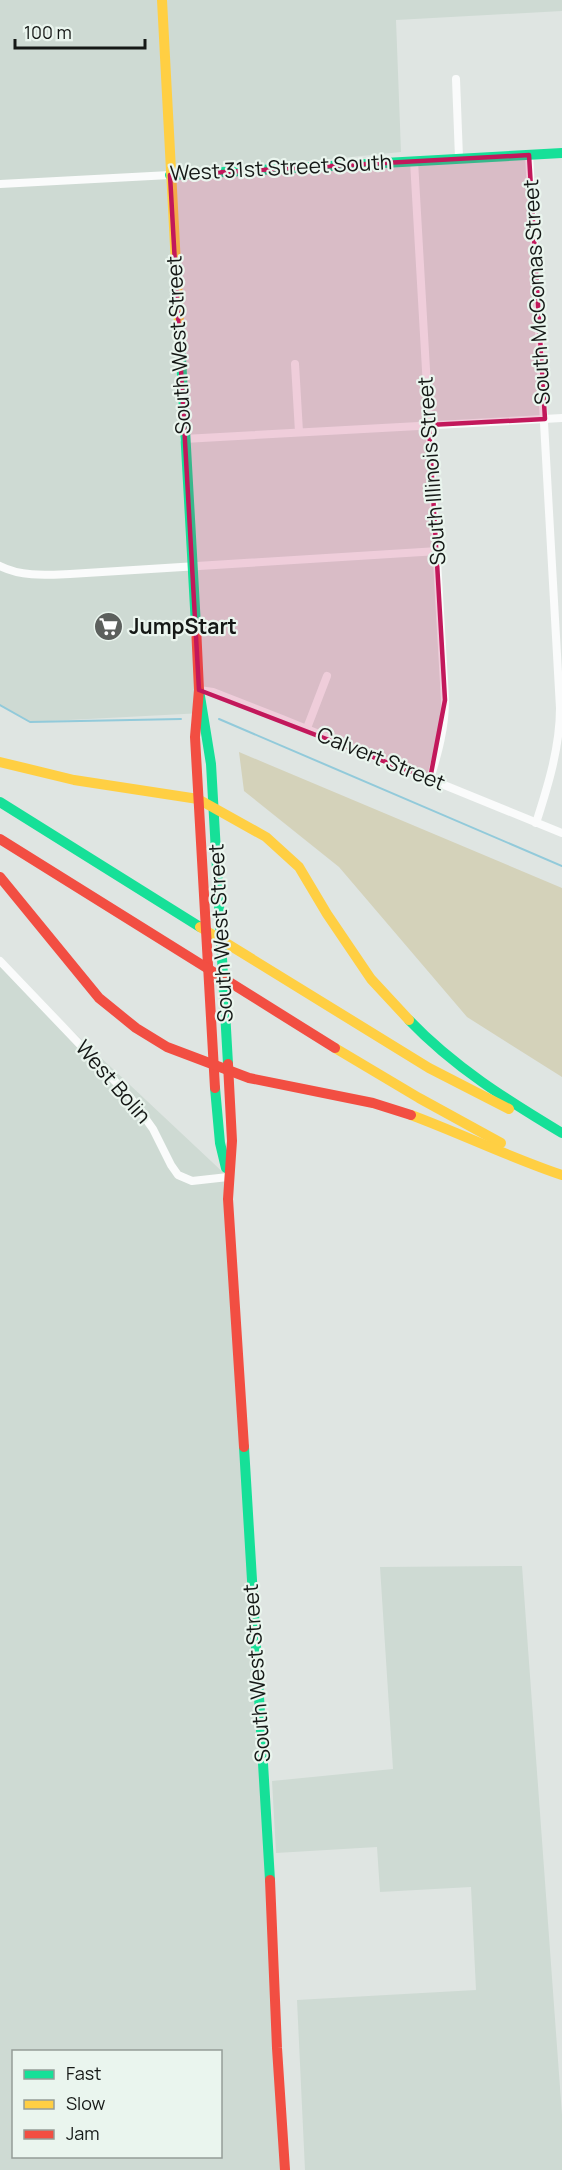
<svg xmlns="http://www.w3.org/2000/svg" width="562" height="2170" viewBox="0 0 562 2170" font-family="Manrope,sans-serif">
<rect width="100%" height="100%" fill="#dfe5e2"/>
<!-- built -->
<g fill="#cedad3" fill-rule="evenodd">
<path d="M 0,0 L 562,0 L 562,11 L 396,20 L 401,152 L 172,175 L 203,713 L 30,722 L 0,705 Z"/>
<path d="M 0,963 L 228,1177 L 287,2170 L 0,2170 ZM 14,2052 L 220,2052 L 220,2156 L 14,2156 Z"/>
<path d="M 522,1566 L 562,2115 L 562,2170 L 305,2170 L 297,2000 L 476,1990 L 471,1887 L 380,1892 L 377,1847 L 276,1853 L 272,1781 L 393,1769 L 380,1567 Z"/>
</g>
<!-- green -->
<path fill="#d4d2ba" d="M 239,752 L 562,888 L 562,1077 L 467,1017 L 339,867 L 244,791 Z"/>
<g fill="none" stroke-linecap="round" stroke-linejoin="round">
<!-- stream -->
<g stroke="#92cada" stroke-width="2">
<path d="M 0,705 L 30,722 L 181,719"/>
<path d="M 219,719 L 562,866"/>
</g>
<!-- street -->
<g stroke="#fafbfb" stroke-width="8">
<path d="M 456,79 L 459,158"/>
<path d="M 529,155 L 560,708 C 560,747 548,786 536,823"/>
<path d="M 414,161 L 445,700 C 445,728 438,753 430,779"/>
<path d="M 0,184 L 170,175"/>
<path d="M 295,364 L 299,432"/>
<path d="M 184,439 L 562,418"/>
<path d="M 0,566 C 22,577 46,575 70,574 L 438,551"/>
<path d="M 199,690 L 213,692 L 282,719 L 562,833"/>
<path d="M 307,728 L 327,676"/>
<path d="M 0,961 L 130,1097 L 153,1129 L 171,1165 L 178,1175 L 192,1181 L 228,1177"/>
</g>
<!-- fast -->
<g stroke="#16e098" stroke-width="10">
<path d="M 170,175 L 562,153"/>
<path d="M 179,322 L 196,626"/>
<path d="M 199,690 L 211,764 L 228,1064"/>
<path d="M 0,802 L 200,927"/>
<path d="M 409,1020 C 454,1067 507,1100 562,1133"/>
<path d="M 215,1088 L 220,1143 L 226,1168"/>
<path d="M 244,1447 L 270,1880"/>
</g>
<!-- slow -->
<g stroke="#ffcf43" stroke-width="10">
<path d="M 162,0 L 179,322"/>
<path d="M 0,762 L 74,780 L 198,799 L 266,837 L 299,867 L 327,914 L 371,979 L 409,1020"/>
<path d="M 200,927 L 429,1068 L 509,1109"/>
<path d="M 335,1048 L 419,1098 L 501,1143"/>
<path d="M 411,1115 C 462,1134 511,1158 562,1175"/>
</g>
<!-- jam -->
<g stroke="#f24e42" stroke-width="10">
<path d="M 196,626 L 199,690 L 195,737 L 215,1088"/>
<path d="M 0,839 L 335,1048"/>
<path d="M 0,877 L 99,998 L 136,1028 L 167,1047 L 249,1078 L 373,1103 L 411,1115"/>
<path d="M 228,1064 L 232,1141 L 228,1199 L 244,1447"/>
<path d="M 270,1880 L 277,2048 L 285,2170"/>
</g>
</g>
<!-- marked area -->
<path fill="#c2185b" fill-opacity="0.2" stroke="#c2185b" stroke-width="4.5" stroke-linejoin="round" d="M 529,155 L 545,419 L 429,425 L 445,700 L 430,779 L 199,690 L 170,175 Z"/>
<!-- icons -->
<defs>
<symbol id="supermarket-disc" viewBox="-11 -11 22 22"><circle r="9.5" fill="#5c605d" stroke="#eaf5ee"/><path d="M-6-5.5h2.5l.6 2H6L4.5 2H-2.5L-4.4-4H-6ZM-1.5 3.2a1.3 1.3 0 1 0 .1 0ZM3 3.2a1.3 1.3 0 1 0 .1 0Z" fill="#fff"/></symbol>
</defs>
<g fill-rule="evenodd">
<use href="#supermarket-disc" x="92" y="610" width="33" height="33"/>
</g>
<g text-anchor="middle" stroke-width="4.5" stroke-linejoin="round" paint-order="stroke">
<!-- street labels -->
<g font-size="21" fill="#151816" stroke="#eaf5ee">
<text transform="translate(281 168) rotate(-3)" y="7">West 31st Street South</text>
<text transform="translate(537 292) rotate(-93)" y="7">South McComas Street</text>
<text transform="translate(179 345) rotate(-93)" y="7">South West Street</text>
<text transform="translate(432 471) rotate(-94)" y="7">South Illinois Street</text>
<text transform="translate(381 759) rotate(22)" y="7">Calvert Street</text>
<text transform="translate(221 933) rotate(-93)" y="7">South West Street</text>
<text transform="translate(113 1082) rotate(49)" y="7">West Bolin</text>
<text transform="translate(257 1673) rotate(-94)" y="7">South West Street</text>
</g>
<!-- poi labels -->
<g font-size="21" font-weight="bold" fill="#151816" stroke="#eaf5ee" text-anchor="start">
<text x="129" y="634">JumpStart</text>
</g>
</g>
<!-- legend -->
<rect x="12" y="2050" width="210" height="108" fill="#eaf5ee" stroke="#959d98" stroke-width="1.5"/>
<rect x="24" y="2070" width="30" height="9" fill="#16e098" stroke="#959d98" stroke-width="1.5"/>
<text x="66" y="2080" font-size="18" fill="#151816">Fast</text>
<rect x="24" y="2100" width="30" height="9" fill="#ffcf43" stroke="#959d98" stroke-width="1.5"/>
<text x="66" y="2110" font-size="18" fill="#151816">Slow</text>
<rect x="24" y="2130" width="30" height="9" fill="#f24e42" stroke="#959d98" stroke-width="1.5"/>
<text x="66" y="2140" font-size="18" fill="#151816">Jam</text>
<!-- scale -->
<path d="M15 39v9h130v-9" fill="none" stroke="#151816" stroke-width="3"/>
<text x="24" y="39" font-size="18" fill="#151816" stroke="#eaf5ee" stroke-width="4.5" paint-order="stroke">100 m</text>
</svg>
